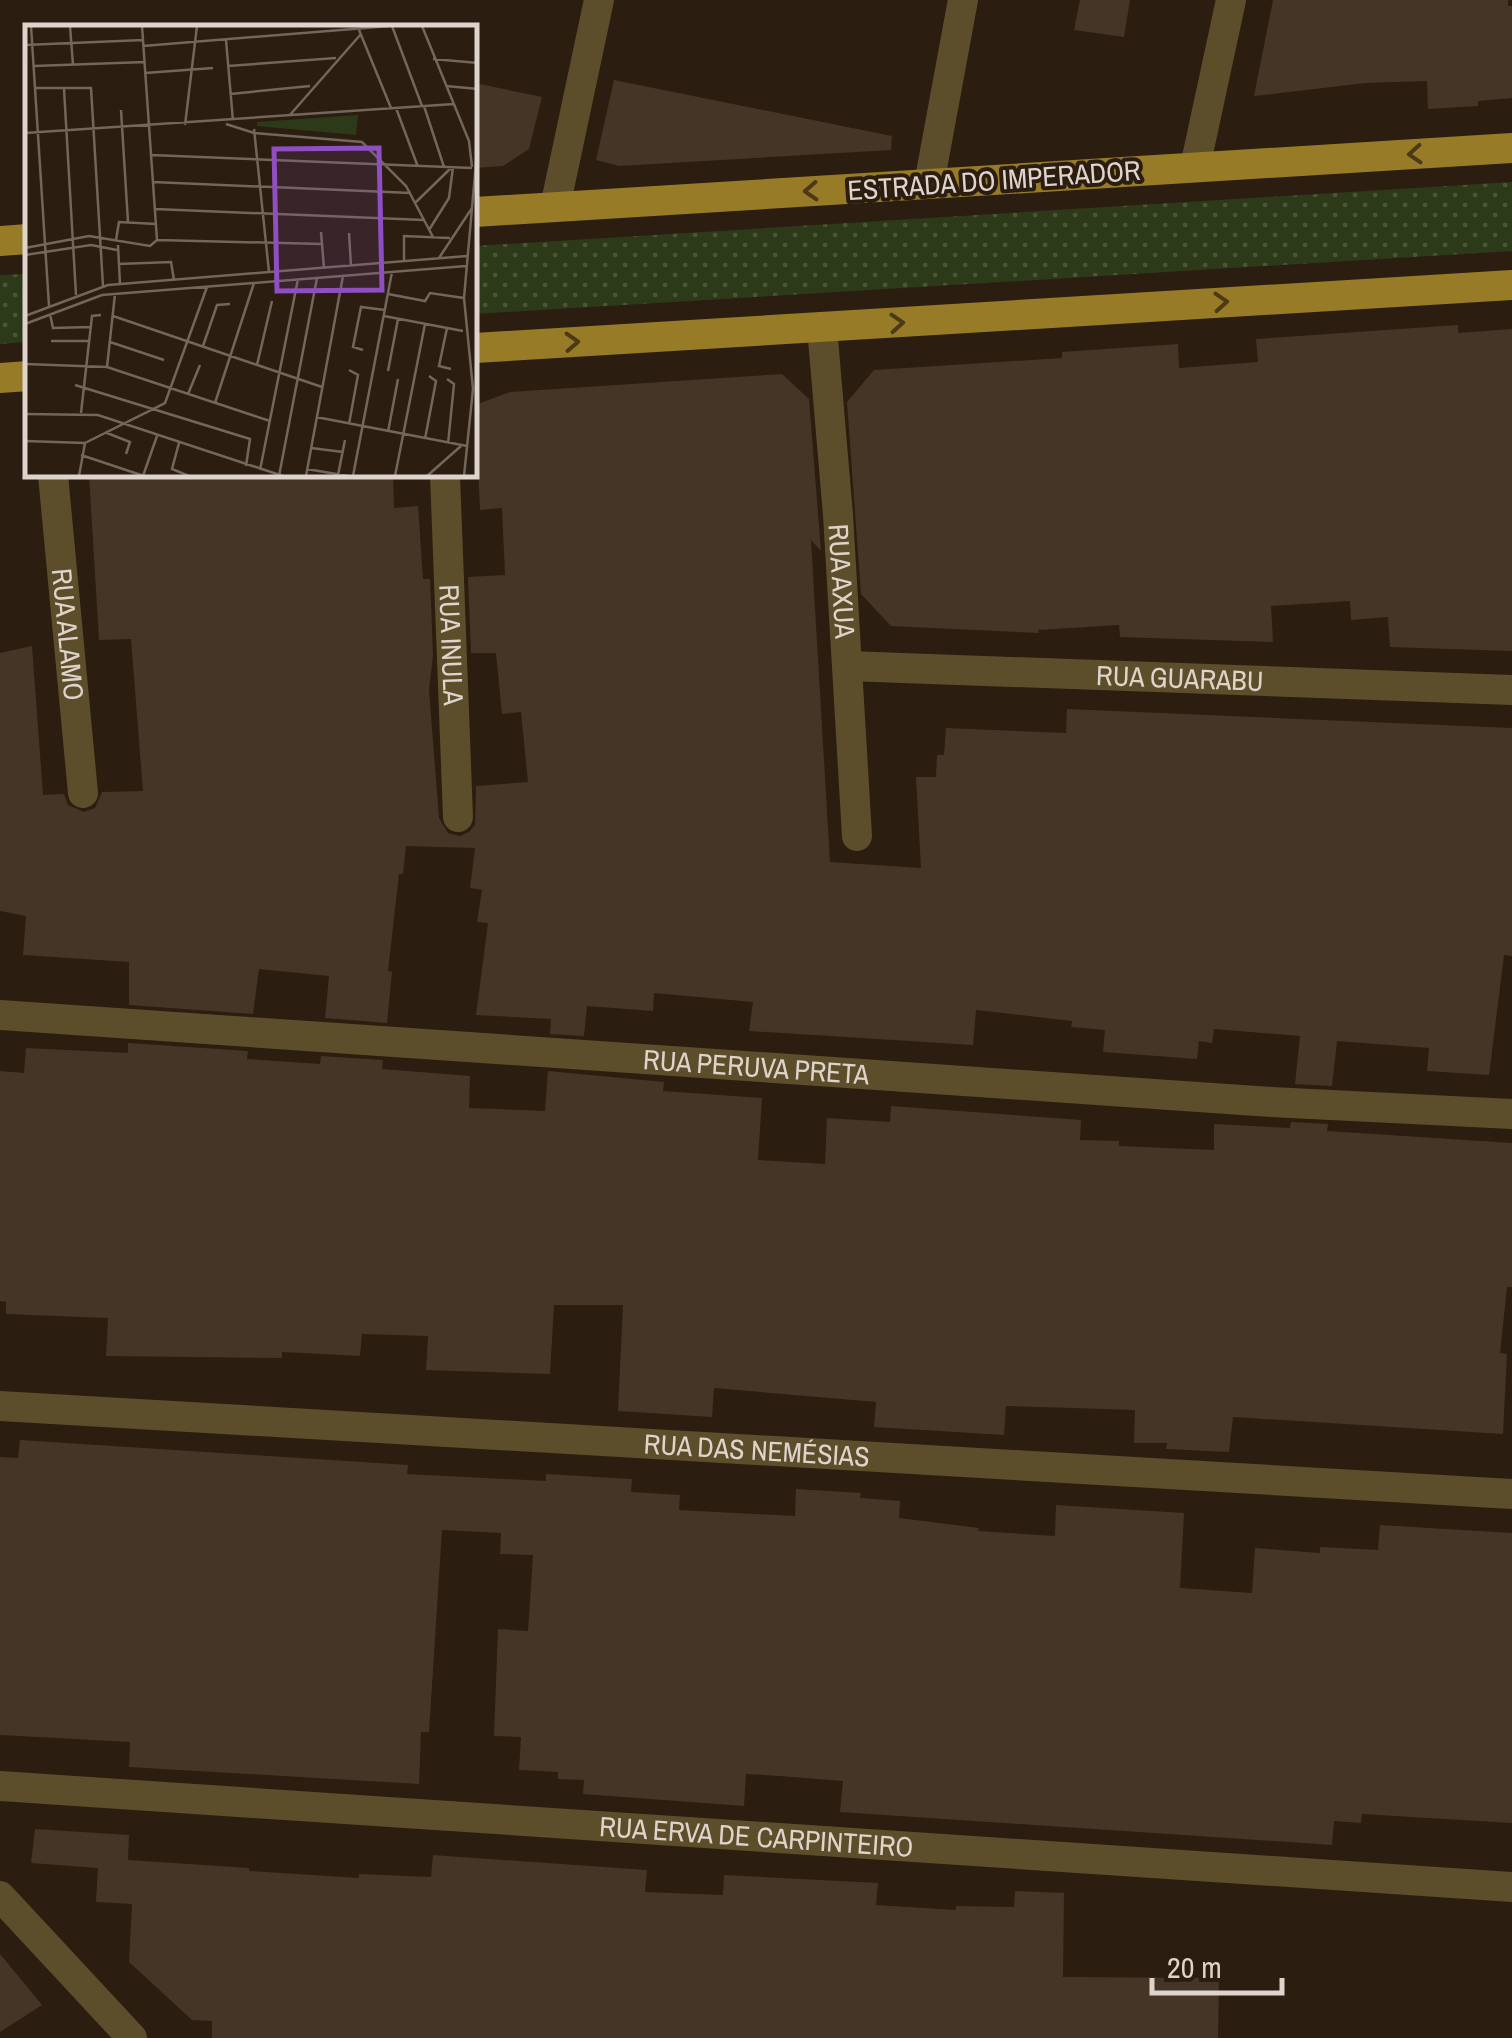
<svg xmlns="http://www.w3.org/2000/svg" width="1512" height="2038" viewBox="0 0 1512 2038" font-family="'Archivo Narrow',sans-serif">
<defs>
<pattern id="park-dots" width="8" height="8" patternUnits="userSpaceOnUse" patternTransform="scale(2.5)"><rect width="8" height="8" fill="#2d3a19"/><path d="M2 2h.1M6 6h.1" fill="none" stroke="#4b5639" stroke-width="1.8" stroke-linecap="round"/></pattern>
</defs>
<rect width="100%" height="100%" fill="#2b1d10"/>
<!-- park -->
<g fill="url(#park-dots)">
<path d="M 1512,182 L 1512,251 L 475,314 L 475,246 Z"/>
<path d="M 27,274 L 27,342 L 0,344 L 0,275 Z"/>
</g>
<!-- building -->
<g fill="#453527">
<path d="M 1080,0 L 1130,0 L 1124,37 L 1074,30 Z"/>
<path d="M 1273,0 L 1508,0 L 1508,6 L 1512,6 L 1512,98 L 1478,101 L 1478,106 L 1428,109 L 1427,81 L 1365,83 L 1254,96 Z"/>
<path d="M 614,80 L 892,136 L 891,150 L 619,166 L 596,160 Z"/>
<path d="M 475,83 L 542,97 L 529,149 L 503,166 L 475,168 Z"/>
<path d="M 1458,325 L 1458,333 L 1512,329 L 1512,651 L 1390,647 L 1388,617 L 1351,620 L 1350,601 L 1271,606 L 1273,642 L 1120,637 L 1119,625 L 1038,630 L 1039,633 L 891,626 L 861,594 L 847,402 L 874,370 L 1062,358 L 1062,352 L 1178,344 L 1179,368 L 1258,362 L 1256,339 Z"/>
<path d="M 782,374 L 809,399 L 821,551 L 811,540 L 830,862 L 921,868 L 916,777 L 936,777 L 937,755 L 944,755 L 946,728 L 1066,733 L 1067,709 L 1512,728 L 1512,956 L 1504,955 L 1489,1075 L 1427,1071 L 1429,1048 L 1337,1041 L 1332,1086 L 1295,1084 L 1300,1036 L 1214,1029 L 1212,1043 L 1199,1041 L 1197,1059 L 1103,1052 L 1105,1030 L 1071,1027 L 1072,1021 L 976,1010 L 973,1045 L 749,1031 L 753,1002 L 654,993 L 653,1011 L 587,1006 L 584,1036 L 550,1034 L 551,1019 L 476,1015 L 488,923 L 477,922 L 482,890 L 470,888 L 475,848 L 406,846 L 403,874 L 399,874 L 388,971 L 392,972 L 387,1023 L 325,1018 L 329,976 L 259,969 L 253,1014 L 129,1005 L 129,962 L 23,955 L 26,916 L 0,911 L 0,653 L 32,646 L 43,795 L 64,794 L 68,805 L 84,812 L 95,808 L 102,792 L 143,791 L 131,639 L 99,640 L 89,475 L 393,475 L 394,508 L 418,506 L 423,579 L 430,579 L 433,655 L 429,690 L 439,818 L 448,833 L 460,836 L 469,832 L 475,825 L 476,786 L 528,782 L 521,712 L 502,714 L 496,653 L 471,653 L 468,577 L 505,575 L 502,508 L 480,510 L 475,405 L 510,392 Z"/>
<path d="M 128,1043 L 248,1051 L 247,1059 L 320,1064 L 321,1056 L 383,1060 L 382,1069 L 470,1076 L 469,1108 L 545,1111 L 548,1071 L 664,1082 L 663,1091 L 762,1098 L 758,1160 L 825,1164 L 827,1118 L 890,1122 L 891,1106 L 1081,1120 L 1080,1140 L 1119,1141 L 1119,1146 L 1214,1150 L 1214,1124 L 1290,1128 L 1291,1122 L 1328,1124 L 1327,1131 L 1512,1143 L 1512,1287 L 1507,1287 L 1500,1353 L 1507,1354 L 1503,1434 L 1233,1417 L 1229,1452 L 1166,1449 L 1167,1443 L 1134,1443 L 1135,1410 L 1006,1406 L 1004,1435 L 874,1427 L 876,1402 L 714,1388 L 712,1417 L 618,1411 L 623,1305 L 554,1305 L 550,1374 L 426,1370 L 428,1336 L 362,1334 L 360,1356 L 282,1352 L 282,1358 L 106,1356 L 108,1318 L 6,1314 L 6,1302 L 0,1301 L 0,1071 L 24,1073 L 26,1048 L 128,1053 Z"/>
<path d="M 20,1440 L 408,1465 L 407,1474 L 546,1481 L 546,1474 L 632,1479 L 631,1492 L 680,1495 L 679,1510 L 795,1516 L 796,1489 L 861,1493 L 860,1498 L 900,1501 L 899,1518 L 979,1528 L 978,1531 L 1055,1536 L 1056,1505 L 1184,1513 L 1180,1588 L 1252,1593 L 1255,1548 L 1320,1553 L 1320,1547 L 1378,1550 L 1380,1525 L 1512,1533 L 1512,1823 L 1362,1814 L 1361,1823 L 1334,1821 L 1332,1845 L 840,1812 L 843,1781 L 779,1776 L 746,1774 L 744,1806 L 583,1794 L 584,1780 L 558,1779 L 558,1772 L 519,1770 L 521,1737 L 494,1736 L 498,1629 L 528,1631 L 533,1555 L 500,1554 L 501,1533 L 442,1530 L 429,1732 L 421,1732 L 419,1784 L 129,1767 L 130,1742 L 0,1735 L 0,1457 L 18,1458 Z"/>
<path d="M 35,1829 L 129,1835 L 128,1860 L 249,1868 L 249,1871 L 359,1878 L 359,1874 L 431,1877 L 433,1855 L 647,1870 L 645,1892 L 723,1895 L 724,1875 L 878,1883 L 876,1905 L 956,1910 L 956,1906 L 1014,1907 L 1015,1891 L 1064,1893 L 1063,1977 L 1219,1978 L 1218,2038 L 212,2038 L 212,2021 L 192,2020 L 129,1962 L 132,1904 L 96,1902 L 98,1868 L 31,1863 Z"/>
<path d="M 0,1954 L 42,2005 L 0,2032 Z"/>
</g>
<g fill="none" stroke-linecap="round" stroke-linejoin="round">
<!-- minor -->
<g stroke="#5c4e2a" stroke-width="30">
<path d="M 1195,167 L 1231,0"/>
<path d="M 929,184 L 963,0"/>
<path d="M 555,207 L 599,0"/>
<path id="s1" d="M 822,327 L 838,515 L 857,836"/>
<path id="s2" d="M 53,475 L 83,793"/>
<path id="s3" d="M 445,475 L 458,817"/>
<path id="s4" d="M 848,666 L 1512,690"/>
<path id="s5" d="M 0,1015 L 1271,1102 L 1512,1114"/>
<path id="s6" d="M 0,1406 L 1512,1494"/>
<path id="s7" d="M 0,1786 L 1512,1887"/>
<path d="M 0,1896 L 132,2038"/>
</g>
<!-- major -->
<g stroke="#977b27" stroke-width="30">
<path d="M 475,212 L 1512,148"/>
<path d="M 0,241 L 28,239"/>
<path d="M 475,348 L 1512,285"/>
<path d="M 0,378 L 28,376"/>
</g>
</g>
<!-- one-way arrows -->
<defs><path id="oneway-chevron" d="M-2-3.5L2.5 0L-2 3.5" fill="none" stroke-width="1.6" stroke-linecap="round" stroke-linejoin="round" transform="scale(2.5)"/></defs>
<g stroke="#4b3917">
<use href="#oneway-chevron" transform="translate(1415 154) rotate(176)"/>
<use href="#oneway-chevron" transform="translate(811 191) rotate(177)"/>
<use href="#oneway-chevron" transform="translate(1221 302) rotate(-4)"/>
<use href="#oneway-chevron" transform="translate(897 323) rotate(-4)"/>
<use href="#oneway-chevron" transform="translate(572 342) rotate(-3)"/>
</g>
<g text-anchor="middle" stroke-width="8" stroke-linejoin="round" paint-order="stroke">
<!-- street labels -->
<g font-size="28" fill="#ded4cb" stroke="#2b1d10">
<text transform="translate(994 180) rotate(-4)" y="10">ESTRADA DO IMPERADOR</text>
<text dy="10" stroke="none"><textPath href="#s1" startOffset="255">RUA AXUA</textPath></text>
<text dy="10" stroke="none"><textPath href="#s2" startOffset="160">RUA ALAMO</textPath></text>
<text dy="10" stroke="none"><textPath href="#s3" startOffset="170">RUA INULA</textPath></text>
<text dy="10" stroke="none"><textPath href="#s4" startOffset="332">RUA GUARABU</textPath></text>
<text dy="10" stroke="none"><textPath href="#s5" startOffset="758">RUA PERUVA PRETA</textPath></text>
<text dy="10" stroke="none"><textPath href="#s6" startOffset="758">RUA DAS NEMÉSIAS</textPath></text>
<text dy="10" stroke="none"><textPath href="#s7" startOffset="758">RUA ERVA DE CARPINTEIRO</textPath></text>
</g>
</g>
<!-- overview -->
<g transform="translate(25 25)">
<rect width="452" height="452" fill="#2b1d10"/>
<path d="M 333,90 L 331,110 L 232,101 L 232,97 Z" fill="#2d3a19"/>
<path fill="none" stroke="#73665b" stroke-width="2.5" d="M 6,1 L 24,281M 45,1 L 48,40M 117,1 L 132,215M 367,1 L 397,81M 397,1 L 444,116 L 447,142M 334,5 L 366,83M 201,15 L 208,96M 0,20 L 118,15M 118,21 L 365,1M 408,34 L 453,38M 9,41 L 120,37M 203,41 L 311,33M 120,48 L 188,43M 421,61 L 453,64M 10,63 L 66,63 L 78,261M 39,64 L 51,270M 205,69 L 285,61M 399,81 L 419,142M 371,83 L 393,142M 96,85 L 103,197M 264,91 L 336,9M 201,99 L 229,108 L 337,117 L 381,161 L 408,212M 160,100 L 172,1M 229,104 L 244,247M 0,108 L 429,79M 126,130 L 447,143M 128,157 L 386,168M 390,178 L 427,142M 130,184 L 399,195M 404,205 L 424,173 L 428,142M 296,207 L 299,243M 324,208 L 326,241M 91,215 L 94,197 L 131,199M 132,215 L 297,219M 93,220 L 95,259M 0,223 L 64,211 L 125,221 L 132,215M 0,230 L 66,220 L 92,225M 414,233 L 447,183M 379,237 L 379,211 L 425,213M 93,239 L 146,237 L 149,255M 363,269 L 400,276 L 405,268 L 439,273M 25,289 L 28,303 L 66,302M 0,291 L 83,260 L 442,231M 88,291 L 297,362M 359,291 L 438,306M 0,299 L 77,270 L 441,241M 422,303 L 414,341 L 426,344M 26,316 L 64,316M 85,317 L 139,335M 178,321 L 192,280 L 205,279M 338,325 L 328,322 L 336,282 L 360,285M 0,339 L 82,342 L 245,396M 232,340 L 247,276M 82,342 L 90,269M 363,346 L 373,294M 422,354 L 429,359 L 423,419M 50,360 L 225,414 L 221,441M 163,369 L 175,340M 190,378 L 229,258M 56,388 L 67,291 L 76,290M 0,389 L 73,390 L 258,451M 291,392 L 442,421M 324,399 L 333,350 L 324,345M 363,407 L 373,354M 82,408 L 105,417 L 101,429M 400,414 L 411,356 L 404,351M 0,416 L 60,418M 154,418 L 147,444 L 164,451M 286,423 L 318,427M 56,430 L 119,451M 282,444 L 323,451M 235,445 L 273,254M 313,450 L 320,415M 54,451 L 60,418 L 140,378 L 182,262M 118,451 L 132,411M 254,451 L 292,253M 281,451 L 318,251M 328,451 L 367,247M 370,451 L 400,299M 402,451 L 436,421M 439,451 L 448,364 L 439,273 L 453,115"/>
<path fill="#8f4ec1" fill-opacity="0.15" stroke="#8f4ec1" stroke-width="5" d="M 354,123 L 357,265 L 252,266 L 249,124 Z"/>
<rect width="452" height="452" fill="none" stroke="#ded4cb" stroke-width="5"/>
</g>
<!-- scale -->
<path d="M1152 1978v15h130v-15" fill="none" stroke="#ded4cb" stroke-width="5"/>
<text x="1167" y="1978" font-size="30" fill="#ded4cb" stroke="#2b1d10" stroke-width="8" paint-order="stroke">20 m</text>
</svg>
